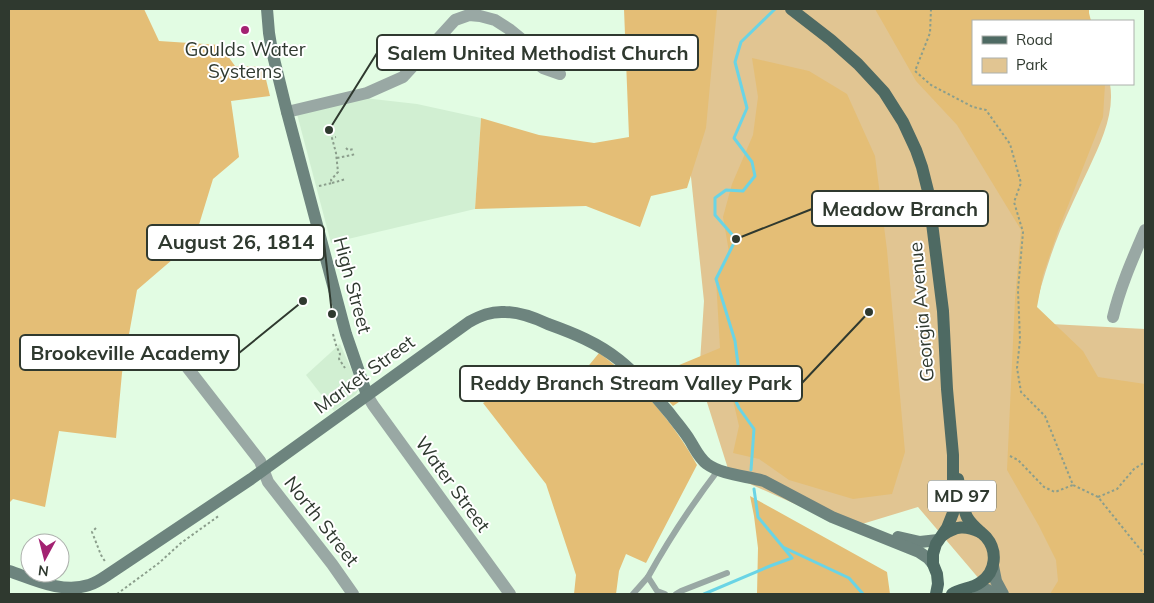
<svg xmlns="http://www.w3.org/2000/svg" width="1154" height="603" viewBox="0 0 1154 603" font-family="Mulish,sans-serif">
<rect width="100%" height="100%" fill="#e2fce3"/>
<!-- built -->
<g fill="#d1efd2">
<path d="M 364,98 L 417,104 L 481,118 L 475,209 L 331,243 L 297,114 Z"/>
<path d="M 340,344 L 356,380 L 359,389 L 356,394 L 334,411 L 306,375 Z"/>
</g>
<!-- green -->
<path fill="#e1c592" d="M 622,9 L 1088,9 L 973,21 L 973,84 L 1110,84 C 1115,113 1101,142 1089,168 C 1079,189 1069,210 1060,231 C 1048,261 1039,291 1032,323 L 1145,329 L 1145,594 L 992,594 L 918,507 L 849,528 L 730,475 L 699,377 L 704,301 L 689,158 L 634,12 Z"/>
<!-- forest -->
<g fill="#e4be76">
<path d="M 9,9 L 144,9 L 159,41 L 220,45 L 235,66 L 263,67 L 270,96 L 231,101 L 239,157 L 213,179 L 194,241 L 137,290 L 122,373 L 116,438 L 59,431 L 45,507 L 13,499 L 9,503 Z"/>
<path d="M 624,9 L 717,9 L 706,128 L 687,188 L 651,196 L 640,227 L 586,206 L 475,209 L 481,118 L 539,135 L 594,143 L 629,137 Z"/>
<path d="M 875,9 L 1089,9 L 1089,13 L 1091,21 L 973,21 L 973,84 L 1105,84 L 1103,117 L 1058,231 L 1043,275 L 1037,307 L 1083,351 L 1098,377 L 1145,384 L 1145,594 L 1050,594 L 1058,581 L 1056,560 L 1039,526 L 1007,470 L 1015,299 L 1021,230 L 957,125 L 916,81 Z"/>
<path d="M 752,58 L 809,71 L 847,94 L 875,156 L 887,250 L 905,452 L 892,494 L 853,499 L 789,480 L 759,459 L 733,453 L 739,426 L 726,370 L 673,406 L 648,378 L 720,348 L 716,279 L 729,252 L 723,217 L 732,184 L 753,135 L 758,97 Z"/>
<path d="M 599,353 C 637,380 675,424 697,465 L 646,563 L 626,554 L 619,571 L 616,594 L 574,594 L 576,575 L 546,484 L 483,403 L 531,376 L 581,375 Z"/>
<path d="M 750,496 L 887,572 L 890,594 L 757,594 L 758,548 L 754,516 Z"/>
</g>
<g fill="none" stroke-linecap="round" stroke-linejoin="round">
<!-- stream -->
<g stroke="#6ad4e5" stroke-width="3">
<path d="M 751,470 L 754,429 L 739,408 L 733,395 L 739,372 L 735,341 L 716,279 L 736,239 L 715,215 L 715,198 L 726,190 L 743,191 L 755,176 L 752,162 L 734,138 L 747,108 L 735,62 L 741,42 L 775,9"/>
<path d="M 785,548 L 849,578 L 863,594"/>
<path d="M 704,594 L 770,566 L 792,558 L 758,517 L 754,489"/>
</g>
<!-- path -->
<g stroke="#8b9e8c" stroke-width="2" stroke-dasharray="2.5 2.5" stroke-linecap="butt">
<path d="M 931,9 L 930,33 L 915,71 L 931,85 L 973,107 L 986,110 L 1010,144 L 1021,183 L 1014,202 L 1023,232 L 1018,290 L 1020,340 L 1017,368 L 1021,392 L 1045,416 L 1073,485 L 1098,497 L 1131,538 L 1145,555"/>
<path d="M 346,148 L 348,150 L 355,149"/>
<path d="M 337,158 L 356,154"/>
<path d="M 332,183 L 346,179"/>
<path d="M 319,186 L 332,183 L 331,180 L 338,172 L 336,153 L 332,138 L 336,137"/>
<path d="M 333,334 L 336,345 L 340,354 L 339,359 L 345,368"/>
<path d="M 1010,456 L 1018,460 L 1044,487 L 1055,492 L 1073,485"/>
<path d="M 1098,497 L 1117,489 L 1134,469 L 1145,462"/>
<path d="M 96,528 L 92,532 L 101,555 L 106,563"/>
<path d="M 117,594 L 159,563 L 181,543 L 220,515"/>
</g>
<!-- lane -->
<g stroke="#99a8a4" stroke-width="6">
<path d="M 633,594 L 648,577"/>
<path d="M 665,594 L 657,591 L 648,577 C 669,539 693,503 719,469"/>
<path d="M 676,594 L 681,591 L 727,573"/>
</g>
<!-- street -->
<g stroke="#99a8a4" stroke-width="12">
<path d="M 287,112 L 367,93 L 403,77 L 455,20 L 469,15 L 480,16 L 495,20 L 509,29 L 520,38 L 531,59 L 543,68 L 560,74"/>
<path d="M 1113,317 C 1120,287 1133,258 1145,230"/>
<path d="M 180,358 L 260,461 L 268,482 L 332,564 L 353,594"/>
<path d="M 367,395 L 373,405 L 510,594"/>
</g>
<!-- secondary -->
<g stroke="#6d847e" stroke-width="12">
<path d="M 267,9 L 269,33 L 272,51 L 287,112 L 346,334 L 367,395"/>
<path d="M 898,537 L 920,542 L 938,540"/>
<path d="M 993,566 L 996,581 L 1003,594"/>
<path d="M 9,571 C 33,579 62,594 89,585 C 96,583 103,578 109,574 L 251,479 L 469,322 C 480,316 491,311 505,312 C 520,312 535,318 548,324 C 573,333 598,343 619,360 C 638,375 655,396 671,415 C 677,423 684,431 689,439 C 695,448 698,457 707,464 C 722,475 747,476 764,481 L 832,517 L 919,552 L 928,558 L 933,564"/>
<path d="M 974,587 L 988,590 L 992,594"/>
</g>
<!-- primary -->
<g stroke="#4e6a63" stroke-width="12">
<path d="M 791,9 L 831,40 L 858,64 L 884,92 L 903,122 L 916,150 L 922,167 L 928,191 L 943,311 L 947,389 L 953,455 L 953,513 L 947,528 L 936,544 L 933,554 L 933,564 L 937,574 L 938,584 L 936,594"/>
<path d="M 943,535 C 956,526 965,525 980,532"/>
<path d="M 952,594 C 961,588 972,589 981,582 C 996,572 998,551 986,537 C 980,531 972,526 967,517 C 963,509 960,490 958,479"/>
</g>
</g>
<!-- markers -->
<circle fill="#a32272" stroke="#fff" stroke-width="2" cx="245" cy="30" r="5"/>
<g text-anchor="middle" stroke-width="4" stroke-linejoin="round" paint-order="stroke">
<!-- shield labels -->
<rect fill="#fff" stroke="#6d746d" stroke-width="1" x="928" y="480.5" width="68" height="31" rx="4"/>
<g font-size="18" font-weight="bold" fill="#2f392f">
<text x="962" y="502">MD 97</text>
</g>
<!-- poi labels -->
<g font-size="19" fill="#2f392f" stroke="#fff">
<text x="245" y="56">Goulds Water<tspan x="245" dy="22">Systems</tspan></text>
</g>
<!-- street labels -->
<g font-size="19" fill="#2f392f" stroke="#fff">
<text transform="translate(353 285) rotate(75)" y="7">High Street</text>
<text transform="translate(921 312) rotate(-95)" y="7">Georgia Avenue</text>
<text transform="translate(364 374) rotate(-36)" y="7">Market Street</text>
<text transform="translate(453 484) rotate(54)" y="7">Water Street</text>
<text transform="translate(322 521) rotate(52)" y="7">North Street</text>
</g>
</g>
<!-- callouts -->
<path fill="none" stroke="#2f392f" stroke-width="2" d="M329 130L377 53M736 239L812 209M332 314L324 242M303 301L239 353M869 312L802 383"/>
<g fill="#2f392f" stroke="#fff" stroke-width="2">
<circle cx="329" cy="130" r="5"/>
<circle cx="736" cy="239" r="5"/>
<circle cx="332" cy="314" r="5"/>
<circle cx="303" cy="301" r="5"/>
<circle cx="869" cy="312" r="5"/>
</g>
<g fill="#fff" stroke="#2f392f" stroke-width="2">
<rect x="377" y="35" width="321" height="35" rx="5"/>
<rect x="812" y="191" width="176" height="35" rx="5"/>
<rect x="147" y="225" width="177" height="35" rx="5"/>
<rect x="20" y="335" width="219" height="35" rx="5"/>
<rect x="460" y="366" width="342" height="35" rx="5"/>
</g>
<g font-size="20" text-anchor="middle" font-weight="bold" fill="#2f392f">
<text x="538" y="60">Salem United Methodist Church</text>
<text x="900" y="216">Meadow Branch</text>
<text x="236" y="249">August 26, 1814</text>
<text x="130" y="360">Brookeville Academy</text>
<text x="631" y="390">Reddy Branch Stream Valley Park</text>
</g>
<!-- border -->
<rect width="1154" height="603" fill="none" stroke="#2f392f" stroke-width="20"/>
<!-- legend -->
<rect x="972" y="20" width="162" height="65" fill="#ffffff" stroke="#acb0ac"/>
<rect x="982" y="36" width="25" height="8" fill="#4e6a63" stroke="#acb0ac"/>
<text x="1016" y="45" font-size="15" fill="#2f392f">Road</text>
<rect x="982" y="58" width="25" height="15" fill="#e1c592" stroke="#acb0ac"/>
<text x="1016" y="70" font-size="15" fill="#2f392f">Park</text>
<!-- north arrow -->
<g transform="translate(45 558) rotate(187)"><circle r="24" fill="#ffffff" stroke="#acb0ac"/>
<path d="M0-4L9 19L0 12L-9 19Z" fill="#a32272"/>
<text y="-8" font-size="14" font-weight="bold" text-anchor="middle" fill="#2f392f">N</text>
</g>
</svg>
